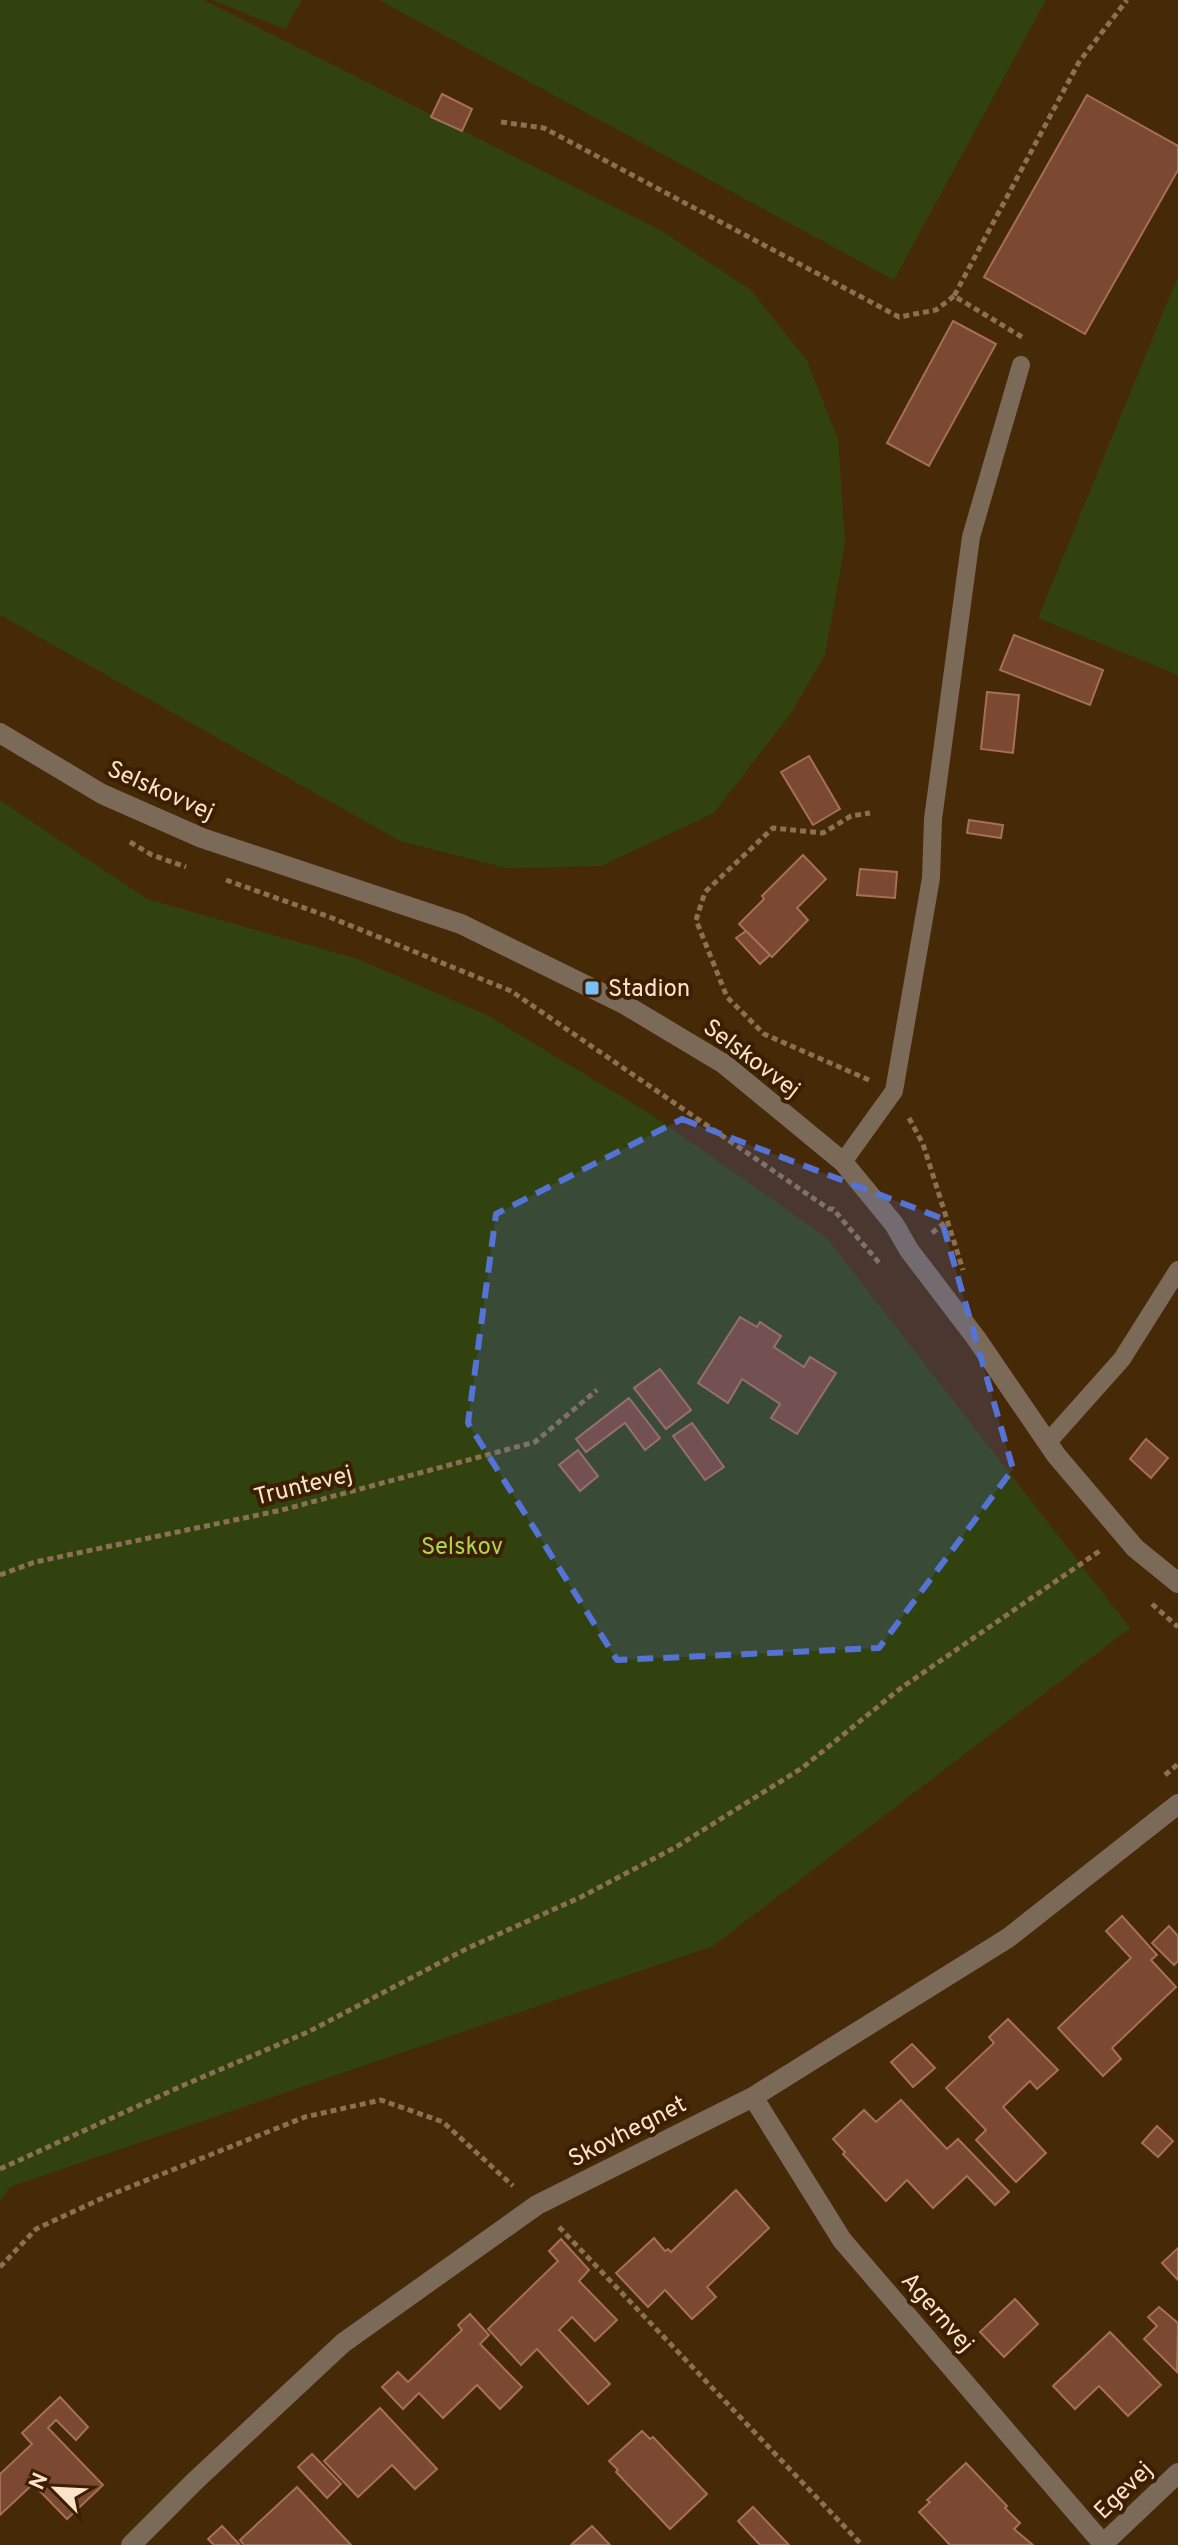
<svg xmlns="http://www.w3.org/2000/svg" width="1178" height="2545" viewBox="0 0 1178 2545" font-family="Overpass,sans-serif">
<rect width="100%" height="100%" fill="#462907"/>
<!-- green -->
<g fill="#32420f">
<path d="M 0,0 L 204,0 L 662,231 L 751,290 L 807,361 L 838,439 L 845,543 L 825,655 L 791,713 L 714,813 L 601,866 L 506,868 L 400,841 L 0,615 Z"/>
<path d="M 212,0 L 302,0 L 285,29 Z"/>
<path d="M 379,0 L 1046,0 L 894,280 Z"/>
<path d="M 1178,276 L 1178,675 L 1038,618 Z"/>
<path d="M 0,800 L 147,899 L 358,959 L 487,1015 L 652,1115 L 826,1237 L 1130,1628 L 713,1946 L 10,2187 L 0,2201 Z"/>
</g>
<!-- building -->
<g fill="#7b4831" stroke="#a66f57" stroke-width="2">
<path d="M 442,94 L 472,109 L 462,131 L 431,117 Z"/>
<path d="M 1087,95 L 1178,146 L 1178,170 L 1085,334 L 984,277 Z"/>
<path d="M 953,321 L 996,344 L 929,466 L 887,443 Z"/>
<path d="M 1014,635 L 1103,670 L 1090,705 L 1000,670 Z"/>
<path d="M 987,692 L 1019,695 L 1013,753 L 981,749 Z"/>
<path d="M 809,756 L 840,809 L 813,825 L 781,772 Z"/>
<path d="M 969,820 L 1003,825 L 1001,838 L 967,833 Z"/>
<path d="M 803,855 L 826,879 L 797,908 L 808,920 L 772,957 L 739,924 L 764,899 L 762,896 Z"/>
<path d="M 860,869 L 897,872 L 895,898 L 857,895 Z"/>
<path d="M 746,931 L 770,955 L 760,964 L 736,938 Z"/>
<path d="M 740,1317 L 757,1327 L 760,1322 L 781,1336 L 774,1347 L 804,1367 L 810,1357 L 836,1373 L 797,1434 L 771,1418 L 780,1404 L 742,1379 L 728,1403 L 698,1383 Z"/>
<path d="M 660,1369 L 691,1410 L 666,1429 L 634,1388 Z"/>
<path d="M 629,1398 L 660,1438 L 645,1450 L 625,1423 L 586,1452 L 576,1439 Z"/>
<path d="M 692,1423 L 724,1467 L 705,1480 L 673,1436 Z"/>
<path d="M 1146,1439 L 1168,1458 L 1151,1478 L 1130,1459 Z"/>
<path d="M 578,1450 L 598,1476 L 580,1491 L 559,1465 Z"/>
<path d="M 1122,1916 L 1157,1955 L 1151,1960 L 1176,1987 L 1112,2048 L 1121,2059 L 1103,2076 L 1058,2028 L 1131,1958 L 1106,1931 Z"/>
<path d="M 1169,1926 L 1178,1936 L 1178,1961 L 1174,1965 L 1152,1943 Z"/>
<path d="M 1008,2019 L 1058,2070 L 1037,2089 L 1030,2081 L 1003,2107 L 1046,2153 L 1016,2182 L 976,2140 L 986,2130 L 946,2088 L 994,2043 L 989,2037 Z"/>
<path d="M 912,2044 L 935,2068 L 913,2087 L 891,2062 Z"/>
<path d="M 901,2100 L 947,2149 L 958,2139 L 1009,2192 L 995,2205 L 967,2176 L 933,2208 L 907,2180 L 886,2201 L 843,2154 L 845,2152 L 833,2139 L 864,2110 L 876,2122 Z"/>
<path d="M 1157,2126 L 1173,2141 L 1158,2157 L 1142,2143 Z"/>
<path d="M 736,2190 L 769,2228 L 707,2287 L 716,2297 L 692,2319 L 665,2290 L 648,2307 L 616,2273 L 654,2238 L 665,2251 L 668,2249 L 671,2252 Z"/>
<path d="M 561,2239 L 589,2270 L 579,2281 L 617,2320 L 595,2341 L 572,2317 L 559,2330 L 610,2384 L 588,2404 L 537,2349 L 521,2365 L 488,2329 L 558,2261 L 549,2251 Z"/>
<path d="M 1178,2248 L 1178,2280 L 1162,2263 Z"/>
<path d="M 1015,2299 L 1038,2324 L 1004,2357 L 980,2332 Z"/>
<path d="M 1159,2307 L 1178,2323 L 1177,2372 L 1144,2339 L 1157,2326 L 1148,2317 Z"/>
<path d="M 470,2314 L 489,2335 L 480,2344 L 522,2387 L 500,2409 L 477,2385 L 443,2418 L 419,2393 L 403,2409 L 382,2387 L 398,2372 L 408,2382 L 462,2330 L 458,2325 Z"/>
<path d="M 1110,2332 L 1161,2385 L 1128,2416 L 1099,2386 L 1075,2409 L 1053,2386 Z"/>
<path d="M 60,2397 L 88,2427 L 76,2440 L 56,2420 L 48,2428 L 103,2485 L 67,2519 L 33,2484 L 0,2515 L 0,2474 L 32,2444 L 22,2433 Z"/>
<path d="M 380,2408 L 437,2469 L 415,2489 L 392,2465 L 358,2497 L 324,2461 Z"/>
<path d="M 642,2431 L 650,2439 L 653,2437 L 707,2494 L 670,2529 L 616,2472 L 618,2470 L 609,2461 Z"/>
<path d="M 312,2454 L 341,2484 L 327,2498 L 298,2467 Z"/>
<path d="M 966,2463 L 1007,2506 L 1005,2508 L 1020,2523 L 1014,2529 L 1033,2545 L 950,2545 L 919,2512 L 930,2502 L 927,2500 Z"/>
<path d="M 297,2487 L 351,2545 L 244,2545 L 240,2540 Z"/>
<path d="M 753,2507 L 789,2545 L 760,2545 L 738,2521 Z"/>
<path d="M 222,2526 L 240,2545 L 214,2545 L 208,2539 Z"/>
<path d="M 592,2526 L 610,2545 L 571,2545 Z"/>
</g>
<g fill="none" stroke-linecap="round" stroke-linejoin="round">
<!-- path -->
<g stroke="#8b7052" stroke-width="5" stroke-dasharray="6 4" stroke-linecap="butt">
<path d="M 501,122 L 544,128 L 899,317 L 936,310 L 954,296"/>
<path d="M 1022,337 L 954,296 L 1079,62 L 1127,0"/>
<path d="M 130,842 L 152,855 L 186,867"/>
<path d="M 226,880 L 327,916 L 511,991 L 829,1209 L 833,1209 L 881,1265"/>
<path d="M 869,1080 L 764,1034 L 727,997 L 696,920 L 705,892 L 773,828 L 823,833 L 851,816 L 870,813"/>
<path d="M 909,1118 L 923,1144 L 963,1270"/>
<path d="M 932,1233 L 947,1221"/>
<path d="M 0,1575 L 35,1562 L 282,1510 L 535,1442 L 597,1390"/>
<path d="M 1152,1604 L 1178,1627"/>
<path d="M 1165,1775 L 1178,1764"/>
<path d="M 0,2169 L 184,2085 L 308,2032 L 468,1948 L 581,1897 L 676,1847 L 802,1768 L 901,1688 L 1101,1550"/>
<path d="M 559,2227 L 862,2545"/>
<path d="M 0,2267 L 36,2229 L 107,2196 L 305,2117 L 381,2100 L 443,2122 L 513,2186"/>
</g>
<!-- service -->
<g stroke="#7c6a58" stroke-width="18">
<path d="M 843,1162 L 894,1091 L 931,878 L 933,819 L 971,537 L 1021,365"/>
<path d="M 1048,1442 L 1122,1359 L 1178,1270"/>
</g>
<!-- minor -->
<g stroke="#7c6a58" stroke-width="20">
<path d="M 753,2097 L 842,2240 L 1104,2545"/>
<path d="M 1103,2544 L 1178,2473"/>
<path d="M 131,2545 L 195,2481 L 343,2343 L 537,2205 L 753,2097 L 1008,1938 L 1178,1804"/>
</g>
<!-- tertiary -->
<path stroke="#7c6a58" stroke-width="20" d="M 0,733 L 102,794 L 202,838 L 461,924 L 624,1004 L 724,1064 L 843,1162 L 894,1224 L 909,1250 L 976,1338 L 1056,1455 L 1135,1548 L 1178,1583"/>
</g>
<!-- marked area -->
<path fill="#5473d5" fill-opacity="0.2" stroke="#5473d5" stroke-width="6" stroke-dasharray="16 10" stroke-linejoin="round" d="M 682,1119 L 941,1218 L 1013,1469 L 879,1648 L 617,1660 L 468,1423 L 496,1214 Z"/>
<!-- markers -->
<rect fill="#7abff8" stroke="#3b1f00" stroke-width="3" x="584" y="980" width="16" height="16" rx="4"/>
<g text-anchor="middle" stroke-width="8" stroke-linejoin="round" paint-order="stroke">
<!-- street labels -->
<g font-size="24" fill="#fae2cc" stroke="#3b1f00">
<text transform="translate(161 790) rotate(24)" y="8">Selskovvej</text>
<text transform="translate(752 1058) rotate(37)" y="8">Selskovvej</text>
<text transform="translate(303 1485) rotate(-14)" y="8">Truntevej</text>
<text transform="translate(627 2131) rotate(-27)" y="8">Skovhegnet</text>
<text transform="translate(938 2312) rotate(49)" y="8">Agernvej</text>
<text transform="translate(1123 2490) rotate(-44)" y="8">Egevej</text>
</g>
<!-- poi labels -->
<g font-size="24" fill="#fae2cc" stroke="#3b1f00" text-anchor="start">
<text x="608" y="996">Stadion</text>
</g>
<!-- park labels -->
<g font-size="24" fill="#aad54e" stroke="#3b1f00">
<text x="462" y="1554">Selskov</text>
</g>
</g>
<!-- north arrow -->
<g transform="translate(56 2489) rotate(294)" stroke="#3b1f00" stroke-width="6" paint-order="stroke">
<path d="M0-6L14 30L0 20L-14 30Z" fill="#fae2cc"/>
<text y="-12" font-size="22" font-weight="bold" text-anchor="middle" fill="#fae2cc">N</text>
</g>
</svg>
